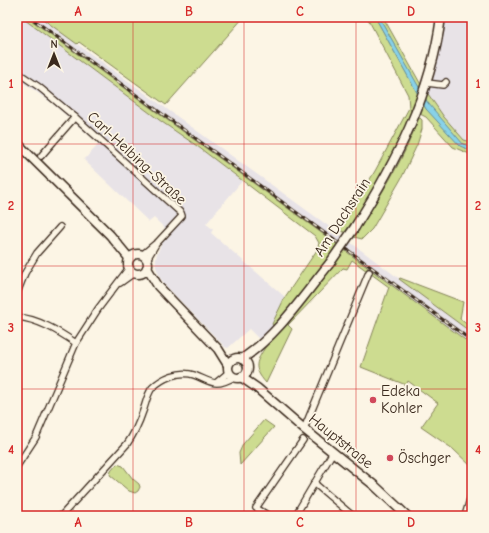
<svg xmlns="http://www.w3.org/2000/svg" width="489" height="533" viewBox="0 0 489 533" font-family="'Comic Neue',sans-serif">
<rect width="100%" height="100%" fill="#fcf5e5"/>
<filter id="ink" filterUnits="userSpaceOnUse"><feTurbulence type="fractalNoise" baseFrequency=".025" numOctaves="2"/><feDisplacementMap in="SourceGraphic" scale="8" xChannelSelector="R" yChannelSelector="G"/><feConvolveMatrix kernelMatrix="1 2 1 2 8 2 1 2 1" color-interpolation-filters="sRGB"/></filter>
<g filter="url(#ink)">
<!-- built -->
<g fill="#e8e3e7">
<path d="M 17,17 L 21,17 L 162,122 L 197,146 L 242,181 L 206,224 L 213,229 L 211,233 L 285,297 L 272,323 L 274,327 L 261,341 L 249,329 L 228,348 L 225,347 L 167,287 L 160,278 L 155,264 L 157,254 L 162,243 L 171,234 L 154,218 L 149,222 L 84,160 L 99,144 L 52,103 L 17,78 Z"/>
<path d="M 27,17 L 40,17 L 338,233 L 472,333 L 472,345 Z"/>
<path d="M 443,17 L 472,17 L 472,142 L 464,140 L 444,117 L 426,91 Z"/>
</g>
<!-- green -->
<g fill="#cddc90" stroke="#848357">
<path d="M 21,17 L 27,17 L 338,245 L 297,300 L 274,327 L 272,324 L 285,297 L 317,250 L 319,243 L 315,236 L 197,146 L 162,122 Z"/>
<path d="M 40,17 L 244,17 L 166,105 L 79,42 L 77,44 Z"/>
<path d="M 367,17 L 375,17 L 421,99 L 422,94 L 379,17 L 383,17 L 424,90 L 426,91 L 444,117 L 464,140 L 472,142 L 472,155 L 453,147 L 426,117 L 410,109 L 412,112 L 412,116 L 378,183 L 346,231 L 344,232 L 339,230 L 375,171 L 409,108 L 408,95 Z"/>
<path d="M 420,118 L 422,120 L 422,129 L 417,145 L 401,179 L 372,229 L 362,239 L 354,237 C 378,199 404,161 418,119 Z"/>
<path d="M 343,249 L 472,345 L 472,467 L 453,449 L 421,427 L 438,403 L 408,381 L 406,385 L 361,367 L 389,287 L 352,260 L 347,269 L 343,268 L 288,325 L 292,329 L 266,383 C 252,367 256,362 266,346 Z"/>
<path d="M 400,278 L 463,302 L 460,319 L 472,328 L 472,333 L 399,279 Z"/>
<path d="M 264,420 L 274,427 L 240,465 L 239,453 L 243,444 Z"/>
<path d="M 117,464 L 123,466 L 133,479 L 139,484 L 140,487 L 138,491 L 135,493 L 129,491 L 110,475 L 111,471 Z"/>
</g>
<!-- water -->
<path fill="#88d2e9" stroke="#698f98" d="M 375,17 L 379,17 L 428,103 L 463,144 L 472,147 L 472,151 L 460,146 L 426,109 Z"/>
<g fill="none" stroke-linecap="round" stroke-linejoin="round">
<defs>
<g id="street">
<path d="M 17,72 L 39,87 L 75,117 L 181,213 L 182,216 L 156,244 L 147,259"/>
<path d="M 427,83 L 443,85 L 446,82"/>
<path d="M 41,156 L 75,117"/>
<path d="M 143,254 L 155,244"/>
<path d="M 120,283 L 134,273"/>
<path d="M 17,293 L 25,273 L 37,253 L 60,227"/>
<path d="M 17,317 C 39,319 58,331 76,343"/>
<path d="M 217,382 L 229,372"/>
<path d="M 304,429 L 369,272"/>
<path d="M 17,466 L 36,437 L 76,343 L 98,309 L 129,268"/>
<path d="M 314,483 L 353,516"/>
<path d="M 61,516 L 127,444 C 134,434 139,423 143,411 C 146,403 147,395 152,388 C 162,378 180,370 194,375 C 212,382 215,388 234,377"/>
<path d="M 269,516 L 256,508 L 303,440"/>
<path d="M 295,516 L 333,452"/>
<path d="M 465,516 L 472,492"/>
</g>
<g id="secondary">
<path d="M 17,143 L 110,235 L 129,258"/>
<path d="M 355,227 C 396,162 431,95 441,17"/>
<circle cx="138" cy="264" r="10"/>
<path d="M 147,268 L 158,286 L 218,349 L 228,365"/>
<circle cx="238" cy="368" r="10"/>
<path d="M 242,359 C 278,335 303,296 330,263"/>
<path d="M 241,377 L 257,388 L 304,429 L 375,486 L 407,516"/>
</g>
</defs>
<!-- street casing -->
<use href="#street" stroke="#3b2a1e" stroke-width="8"/>
<!-- secondary casing -->
<use href="#secondary" stroke="#3b2a1e" stroke-width="11"/>
<!-- street -->
<use href="#street" stroke="#fcf5e5" stroke-width="5.5"/>
<!-- secondary -->
<use href="#secondary" stroke="#fcf5e5" stroke-width="8"/>
<defs>
<path id="rail" d="M 30,17 L 472,341"/>
</defs>
<!-- rail casing -->
<use href="#rail" stroke="#3b2a1e" stroke-width="3"/>
<!-- rail -->
<use href="#rail" stroke="#fcf5e5" stroke-width="1.5" stroke-dasharray="4.5" stroke-linecap="butt"/>
<defs>
<path id="secondary-bridge" d="M 330,263 L 355,227"/>
</defs>
<!-- secondary-bridge casing -->
<use href="#secondary-bridge" stroke="#3b2a1e" stroke-width="11" stroke-linecap="butt"/>
<!-- secondary-bridge -->
<use href="#secondary-bridge" stroke="#fcf5e5" stroke-width="8"/>
</g>
</g>
<!-- grid -->
<path fill="none" stroke="#d62828" stroke-width="1" stroke-opacity="0.55" d="M 133,17 L 133,516M 244,17 L 244,516M 356,17 L 356,516M 17,144 L 472,144M 17,266 L 472,266M 17,389 L 472,389"/>
<!-- markers -->
<g fill="#d1495b" stroke="#fcf5e5" stroke-width="1.5">
<circle cx="373" cy="400" r="4"/>
<circle cx="390" cy="458" r="4"/>
</g>
<g text-anchor="middle" stroke-width="3.5" stroke-linejoin="round" paint-order="stroke">
<!-- street labels -->
<g font-size="15" fill="#3b2a1e" stroke="#fcf5e5">
<text transform="translate(137 158) rotate(43)" y="5">Carl-Helbing-Straße</text>
<text transform="translate(342 217) rotate(-57)" y="5">Am Dachsrain</text>
<text transform="translate(341 441) rotate(39)" y="5">Hauptstraße</text>
</g>
<!-- poi labels -->
<g font-size="15" fill="#3b2a1e" stroke="#fcf5e5" text-anchor="start">
<text x="381" y="396">Edeka<tspan x="381" dy="17">Kohler</tspan></text>
<text x="398" y="463">Öschger</text>
</g>
</g>
<!-- margin -->
<rect width="489" height="533" fill="none" stroke="#fcf5e5" stroke-width="44"/>
<!-- north arrow -->
<g transform="translate(54 54)" stroke="#fcf5e5" stroke-width="3" paint-order="stroke">
<path d="M0-3L7 15L0 10L-7 15Z" fill="#3b2a1e"/>
<text y="-6" font-size="11" font-weight="bold" text-anchor="middle" fill="#3b2a1e">N</text>
</g>
<rect x="22" y="22" width="445" height="489" fill="none" stroke="#d62828" stroke-width="1.5"/>
<g font-size="13" text-anchor="middle" font-weight="bold" fill="#d62828">
<text x="78" y="16">A</text>
<text x="189" y="16">B</text>
<text x="300" y="16">C</text>
<text x="411" y="16">D</text>
<text x="11" y="88">1</text>
<text x="478" y="88">1</text>
<text x="11" y="210">2</text>
<text x="478" y="210">2</text>
<text x="11" y="332">3</text>
<text x="478" y="332">3</text>
<text x="11" y="454">4</text>
<text x="478" y="454">4</text>
<text x="78" y="527">A</text>
<text x="189" y="527">B</text>
<text x="300" y="527">C</text>
<text x="411" y="527">D</text>
</g>
</svg>
